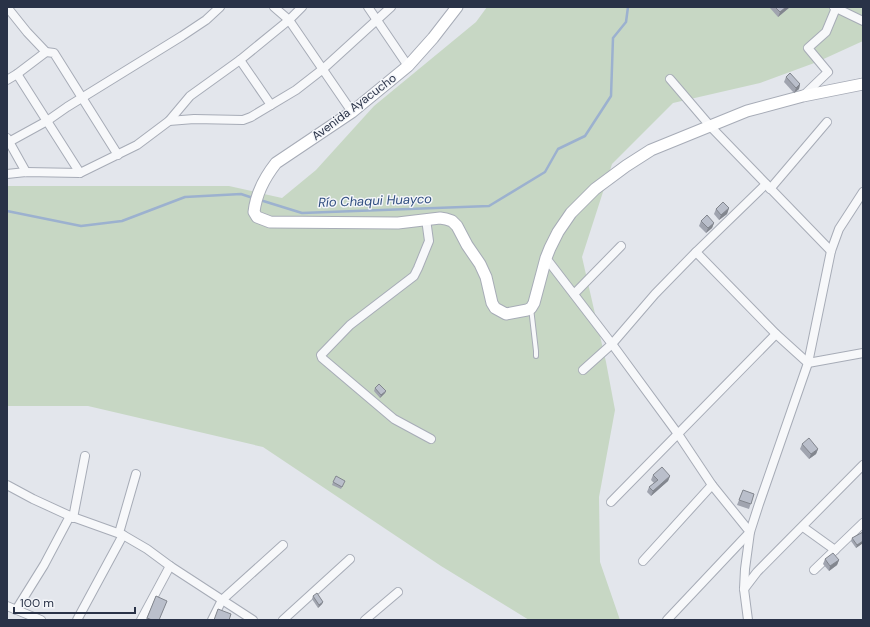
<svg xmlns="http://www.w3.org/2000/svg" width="870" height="627" viewBox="0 0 870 627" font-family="'DM Sans',sans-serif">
<rect width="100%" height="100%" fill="#e3e6ec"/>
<!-- green -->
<path fill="#c7d7c4" d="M 487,7 L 863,7 L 863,41 L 817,62 L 760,83 L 673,103 L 612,164 L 582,257 L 606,362 L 615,410 L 599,497 L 600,562 L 620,620 L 529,620 L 441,566 L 263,447 L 88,406 L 7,406 L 7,186 L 229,186 L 282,198 L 316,170 L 374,106 L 476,22 Z"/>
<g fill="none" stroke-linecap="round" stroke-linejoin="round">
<!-- stream -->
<g stroke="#9cb1cf" stroke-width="2.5">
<path d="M 260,200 L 302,213 L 489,206 L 545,172 L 558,149 L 585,136 L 611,96 L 613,38 L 626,22 L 628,7"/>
<path d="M 7,211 L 81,226 L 122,221 L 185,197 L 241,194 L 253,198"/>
</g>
<defs>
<path id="lane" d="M 531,308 L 536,351 L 536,356"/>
<g id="street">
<path d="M 7,7 L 27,32 L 46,52 L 54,53 L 118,155"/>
<path d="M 274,7 L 289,20 L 352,112"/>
<path d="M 368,7 L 408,66"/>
<path d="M 834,7 L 863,21"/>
<path d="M 240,60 L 271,105"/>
<path d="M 17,74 L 80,173"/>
<path d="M 670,79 L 711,127 L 831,251"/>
<path d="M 7,80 L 17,74 L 46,52"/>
<path d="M 803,96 L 828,72 L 808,48 L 826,32 L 836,8"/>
<path d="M 169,121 L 190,96 L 240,60 L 289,20 L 302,7"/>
<path d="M 7,138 L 26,172"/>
<path d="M 7,143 L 47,121 L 67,107 L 182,36 L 206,20 L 220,7"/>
<path d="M 7,174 L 26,172 L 80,173 L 137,145 L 169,121 L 194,119 L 243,120 L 251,117 L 296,90 L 323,69 L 391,7"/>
<path d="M 770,189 L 827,122"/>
<path d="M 426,219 L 429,241 L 418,268 L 414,276 L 350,325 L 321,355 L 322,358 L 394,419 L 431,439"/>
<path d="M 696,252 L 776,334 L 808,363 L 863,353"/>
<path d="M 546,258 L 612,344 L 678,434 L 712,485 L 750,532 L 667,620"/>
<path d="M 574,294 L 621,246"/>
<path d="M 583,370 L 612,344 L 655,294 L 696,252 L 766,184"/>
<path d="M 7,485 L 33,499 L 70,516 L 123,535 L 147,549 L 170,566 L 253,620"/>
<path d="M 611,502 L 776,334"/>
<path d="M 73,518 L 85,456"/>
<path d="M 803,527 L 835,550"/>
<path d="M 119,533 L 136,474"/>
<path d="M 643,561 L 712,485"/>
<path d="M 814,570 L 863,523"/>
<path d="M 744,589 L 757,572 L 863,465"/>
<path d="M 7,606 L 41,620"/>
<path d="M 16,610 L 44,565 L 70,516"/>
<path d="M 77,620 L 123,535"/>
<path d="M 141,620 L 170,566"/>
<path d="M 212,620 L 222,600 L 283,545"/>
<path d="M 283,620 L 350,559"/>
<path d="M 365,620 L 398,592"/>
<path d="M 748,620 L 744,589 L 745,569 L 750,532 L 759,504 L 808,363 L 831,251 L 839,229 L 863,192"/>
</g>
<path id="secondary" d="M 457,7 L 433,38 L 408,66 L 352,112 L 276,163 C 265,177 256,194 254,212 L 257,217 L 270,222 L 398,223 L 440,218 L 446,219 L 452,221 L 457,226 L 467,245 L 480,264 L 486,277 L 492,303 L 495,308 L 506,314 L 527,310 L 531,308 L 534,303 L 546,258 L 550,248 L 558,232 L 571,213 L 595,189 L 626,166 L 651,150 L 747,111 L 803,96 L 863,84"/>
</defs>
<!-- lane casing -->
<use href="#lane" stroke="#a7acb7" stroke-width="6"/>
<!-- street casing -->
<use href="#street" stroke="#a7acb7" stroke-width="10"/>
<!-- secondary casing -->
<use href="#secondary" stroke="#a7acb7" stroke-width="13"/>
<!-- lane -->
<use href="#lane" stroke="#f7f8fa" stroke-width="4"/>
<!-- street -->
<use href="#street" stroke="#f7f8fa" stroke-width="8"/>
<!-- secondary -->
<use href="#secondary" stroke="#fff" stroke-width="11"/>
</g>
<!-- wall -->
<g fill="#a0a4af">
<path d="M 771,7 L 790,7 L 778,17 L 770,8 Z"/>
<path d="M 786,77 L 800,84 L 799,89 L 794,93 L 784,82 Z"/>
<path d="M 729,208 L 727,214 L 719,220 L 714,214 L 716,209 Z"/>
<path d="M 701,221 L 714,223 L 712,228 L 706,233 L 699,226 Z"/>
<path d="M 375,388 L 386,391 L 385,393 L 380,398 L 374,391 Z"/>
<path d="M 802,444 L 818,449 L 816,454 L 809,459 L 800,449 Z"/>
<path d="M 653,475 L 670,476 L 668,481 L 651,496 L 647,492 L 649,487 L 654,483 L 651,480 Z"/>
<path d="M 333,482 L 344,483 L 341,489 L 332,485 Z"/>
<path d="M 743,490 L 754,494 L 749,509 L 737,505 Z"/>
<path d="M 863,532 L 863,543 L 856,548 L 851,541 L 852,538 Z"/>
<path d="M 825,559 L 839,560 L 837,565 L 829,571 L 823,564 Z"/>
<path d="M 156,596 L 159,620 L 146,620 Z"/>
<path d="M 313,596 L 323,602 L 322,604 L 318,608 L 312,599 Z"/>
</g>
<!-- shaded-wall -->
<g fill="#82868e">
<path d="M 786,7 L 790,7 L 778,17 L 780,12 Z"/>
<path d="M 800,84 L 799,89 L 794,93 L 796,88 Z"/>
<path d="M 729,208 L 727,214 L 719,220 L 721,215 Z"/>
<path d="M 714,223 L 712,228 L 706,233 L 708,228 Z"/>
<path d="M 386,391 L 385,393 L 380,398 L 381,395 Z"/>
<path d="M 818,449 L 816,454 L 809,459 L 811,454 Z"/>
<path d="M 670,476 L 668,481 L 651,496 L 653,491 Z"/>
<path d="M 863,541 L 863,543 L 856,548 L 857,545 Z"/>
<path d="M 839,560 L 837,565 L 829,571 L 830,566 Z"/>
<path d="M 323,602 L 322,604 L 318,608 L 319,605 Z"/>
</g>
<!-- building -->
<g fill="#babfcb" stroke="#82868e">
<path d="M 775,7 L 786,7 L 780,12 Z"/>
<path d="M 790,73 L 800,84 L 796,88 L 786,77 Z"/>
<path d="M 723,202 L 729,208 L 721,215 L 716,209 Z"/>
<path d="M 707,215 L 714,223 L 708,228 L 701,221 Z"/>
<path d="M 379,384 L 386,391 L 381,395 L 375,388 Z"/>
<path d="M 809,438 L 818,449 L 811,454 L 802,444 Z"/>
<path d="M 662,467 L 670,476 L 653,491 L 649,487 L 658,480 L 653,475 Z"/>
<path d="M 336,476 L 345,481 L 342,487 L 333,482 Z"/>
<path d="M 743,490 L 754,494 L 751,504 L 739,500 Z"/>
<path d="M 863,532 L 863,541 L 857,545 L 852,538 Z"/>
<path d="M 833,553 L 839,560 L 830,566 L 825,559 Z"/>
<path d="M 317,593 L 323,602 L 319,605 L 313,596 Z"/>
<path d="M 156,596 L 167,601 L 159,620 L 152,620 L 147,618 Z"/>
<path d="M 218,609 L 231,614 L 229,620 L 214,620 Z"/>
</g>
<g text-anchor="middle" stroke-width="3" stroke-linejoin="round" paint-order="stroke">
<!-- street labels -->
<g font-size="12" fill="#293247" stroke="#f3f5f9">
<text transform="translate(354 107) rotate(-37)" y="4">Avenida Ayacucho</text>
</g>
<!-- water labels -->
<g font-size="13" font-style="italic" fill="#2f4d7f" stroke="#f3f5f9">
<text transform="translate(375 200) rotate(-2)" y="5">Río Chaqui Huayco</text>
</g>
</g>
<!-- border -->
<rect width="870" height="627" fill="none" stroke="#293247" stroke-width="16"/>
<!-- scale -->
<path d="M14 607v6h121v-6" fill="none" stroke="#293247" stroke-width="2"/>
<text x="20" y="607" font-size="12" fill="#293247" stroke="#f3f5f9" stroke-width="3" paint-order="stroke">100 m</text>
</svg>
